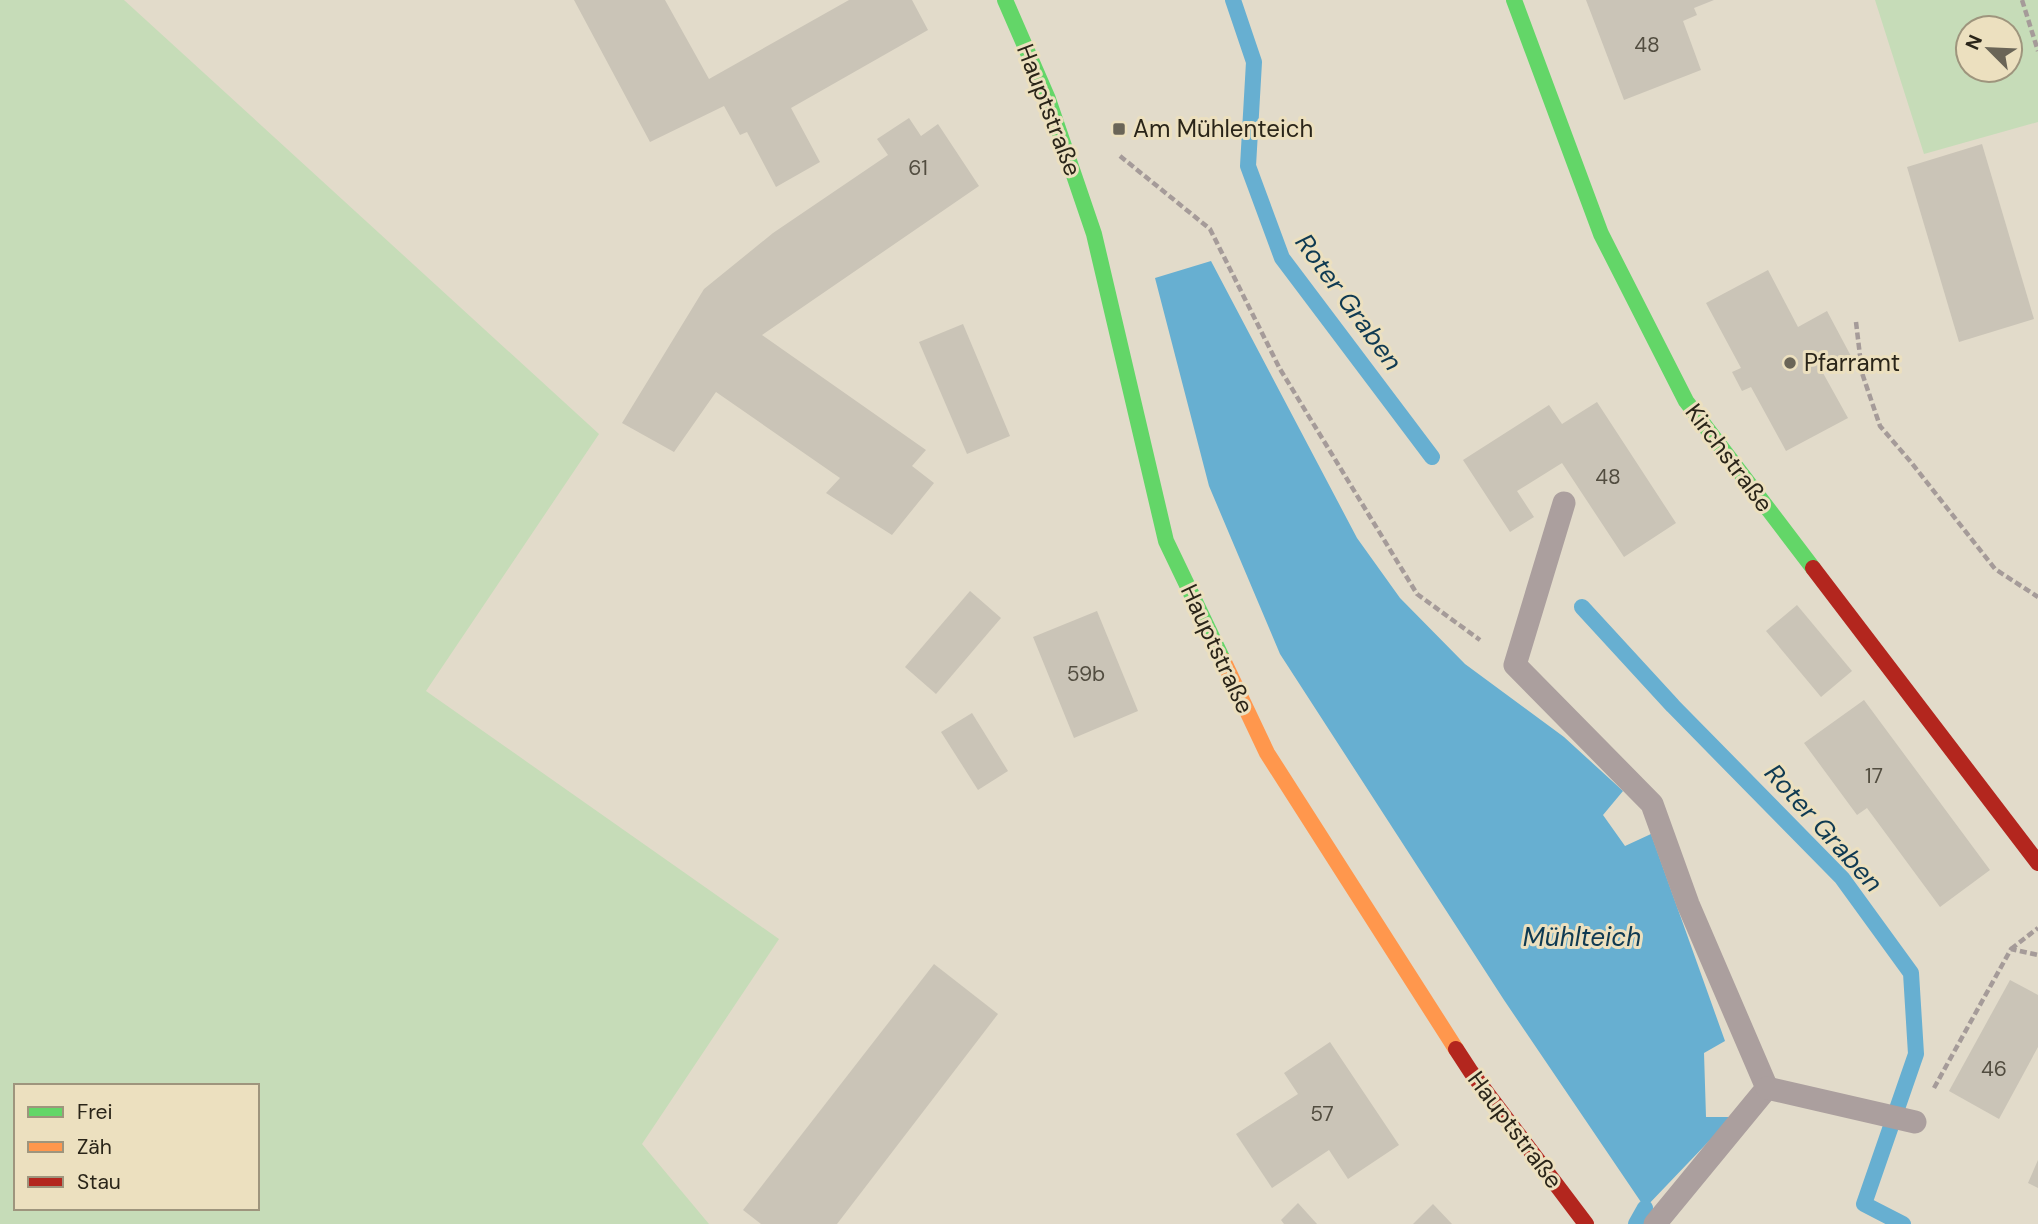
<svg xmlns="http://www.w3.org/2000/svg" width="2038" height="1224" viewBox="0 0 2038 1224" font-family="'DM Sans',sans-serif">
<rect width="100%" height="100%" fill="#e2dbca"/>
<!-- green -->
<g fill="#c6dcb8" fill-rule="evenodd">
<path d="M 0,0 L 124,0 L 599,434 L 426,691 L 779,939 L 642,1144 L 709,1224 L 0,1224 ZM 16,1086 L 257,1086 L 257,1208 L 16,1208 Z"/>
<path d="M 1875,0 L 2038,0 L 2038,122 L 1924,154 ZM 1968,28 L 2010,28 L 2010,70 L 1968,70 Z"/>
</g>
<!-- water -->
<path fill="#67afd1" d="M 1211,261 L 1357,538 L 1400,598 L 1465,664 L 1564,737 L 1623,791 L 1603,815 L 1625,846 L 1651,834 L 1725,1041 L 1704,1053 L 1706,1117 L 1732,1117 L 1645,1208 L 1504,1000 L 1280,654 L 1209,486 L 1155,278 Z"/>
<g fill="none" stroke-linecap="round" stroke-linejoin="round">
<!-- stream -->
<g stroke="#67afd1" stroke-width="16">
<path d="M 1233,0 L 1254,62 L 1248,166 L 1282,258 L 1432,457"/>
<path d="M 1582,607 L 1673,706 L 1842,878 L 1911,973 L 1916,1054 L 1864,1204 L 1903,1224"/>
<path d="M 1636,1224 L 1645,1208"/>
</g>
</g>
<!-- building -->
<g fill="#cac4b7">
<path d="M 574,0 L 665,0 L 709,79 L 849,0 L 912,0 L 928,30 L 791,108 L 820,162 L 776,187 L 747,132 L 740,135 L 724,106 L 650,142 Z"/>
<path d="M 1586,0 L 1714,0 L 1694,8 L 1697,15 L 1683,21 L 1701,70 L 1624,100 Z"/>
<path d="M 909,118 L 921,136 L 938,124 L 979,186 L 762,335 L 926,450 L 912,466 L 934,483 L 892,535 L 826,493 L 840,478 L 716,392 L 674,452 L 622,423 L 704,289 L 773,233 L 888,155 L 877,139 Z"/>
<path d="M 1982,144 L 2034,319 L 1959,342 L 1907,167 Z"/>
<path d="M 1768,270 L 1798,327 L 1827,311 L 1852,358 L 1823,373 L 1848,418 L 1786,451 L 1751,387 L 1742,391 L 1732,372 L 1741,368 L 1706,303 Z"/>
<path d="M 963,324 L 1010,436 L 967,454 L 919,342 Z"/>
<path d="M 1597,402 L 1676,523 L 1624,557 L 1562,463 L 1517,491 L 1534,517 L 1510,532 L 1463,460 L 1549,405 L 1562,424 Z"/>
<path d="M 970,591 L 1001,618 L 936,694 L 905,667 Z"/>
<path d="M 1797,605 L 1852,671 L 1821,697 L 1766,631 Z"/>
<path d="M 1097,611 L 1138,711 L 1074,738 L 1033,637 Z"/>
<path d="M 1864,700 L 1990,870 L 1940,907 L 1867,808 L 1857,815 L 1804,743 Z"/>
<path d="M 972,713 L 1008,771 L 978,790 L 941,732 Z"/>
<path d="M 934,964 L 998,1014 L 837,1224 L 761,1224 L 743,1210 Z"/>
<path d="M 2010,980 L 2038,995 L 2038,1047 L 1999,1119 L 1949,1091 Z"/>
<path d="M 1330,1042 L 1399,1145 L 1348,1179 L 1329,1150 L 1272,1188 L 1236,1134 L 1298,1094 L 1284,1073 Z"/>
<path d="M 2038,1160 L 2038,1188 L 2028,1183 Z"/>
<path d="M 1298,1203 L 1317,1224 L 1284,1224 L 1281,1220 Z"/>
<path d="M 1433,1204 L 1452,1224 L 1413,1224 Z"/>
</g>
<g fill="none" stroke-linecap="round" stroke-linejoin="round">
<!-- path -->
<g stroke="#a59b99" stroke-width="4.5" stroke-dasharray="7 3.5" stroke-linecap="butt">
<path d="M 2022,0 L 2038,51"/>
<path d="M 1120,156 L 1210,229 L 1280,369 L 1417,594 L 1480,640"/>
<path d="M 1856,322 L 1862,373 L 1880,426 L 1910,461 L 1995,569 L 2038,597"/>
<path d="M 2011,949 L 2038,928"/>
<path d="M 1934,1088 L 2011,949 L 2038,955"/>
</g>
<!-- lane -->
<g stroke="#ab9f9e" stroke-width="23">
<path d="M 1564,503 L 1515,665 L 1652,804 L 1688,904 L 1767,1088 L 1655,1224"/>
<path d="M 1767,1088 L 1915,1122"/>
</g>
<!-- fast -->
<g stroke="#63d668" stroke-width="16">
<path d="M 1005,0 L 1048,99 L 1094,234 L 1166,541 L 1223,660"/>
<path d="M 1514,0 L 1601,234 L 1686,401 L 1813,568"/>
</g>
<!-- slow -->
<path stroke="#ff974d" stroke-width="16" d="M 1223,660 L 1267,753 L 1456,1049"/>
<!-- jam -->
<g stroke="#b3261e" stroke-width="16">
<path d="M 1813,568 L 2038,863"/>
<path d="M 1456,1049 L 1471,1072 L 1586,1224"/>
</g>
</g>
<!-- markers -->
<g fill="#6a6557" stroke="#ece0bf" stroke-width="2.5">
<rect x="1112" y="122" width="14" height="14" rx="3.5"/>
<circle cx="1790" cy="363" r="7"/>
</g>
<g text-anchor="middle" stroke-width="6" stroke-linejoin="round" paint-order="stroke">
<!-- number labels -->
<g font-size="21" fill="#524d40">
<text x="1647" y="52">48</text>
<text x="918" y="175">61</text>
<text x="1608" y="484">48</text>
<text x="1086" y="681">59b</text>
<text x="1874" y="783">17</text>
<text x="1994" y="1076">46</text>
<text x="1322" y="1121">57</text>
</g>
<!-- street labels -->
<g font-size="24" fill="#2a2519" stroke="#ece0bf">
<text transform="translate(1049 110) rotate(69)" y="8">Hauptstraße</text>
<text transform="translate(1729 458) rotate(53)" y="8">Kirchstraße</text>
<text transform="translate(1217 649) rotate(65)" y="8">Hauptstraße</text>
<text transform="translate(1515 1130) rotate(53)" y="8">Hauptstraße</text>
</g>
<!-- poi labels -->
<g font-size="24" fill="#2a2519" stroke="#ece0bf" text-anchor="start">
<text x="1133" y="137">Am Mühlenteich</text>
<text x="1804" y="371">Pfarramt</text>
</g>
<!-- water labels -->
<g font-size="26" font-style="italic" fill="#0f3a52" stroke="#ece0bf">
<text transform="translate(1349 302) rotate(54)" y="9">Roter Graben</text>
<text transform="translate(1824 828) rotate(48)" y="9">Roter Graben</text>
<text x="1582" y="946">Mühlteich</text>
</g>
</g>
<!-- legend -->
<rect x="14" y="1084" width="245" height="126" fill="#ece0bf" stroke="#9e957d" stroke-width="2"/>
<rect x="28" y="1107" width="35" height="10" fill="#63d668" stroke="#9e957d" stroke-width="2"/>
<text x="77" y="1119" font-size="21" fill="#2a2519">Frei</text>
<rect x="28" y="1142" width="35" height="10" fill="#ff974d" stroke="#9e957d" stroke-width="2"/>
<text x="77" y="1154" font-size="21" fill="#2a2519">Zäh</text>
<rect x="28" y="1177" width="35" height="10" fill="#b3261e" stroke="#9e957d" stroke-width="2"/>
<text x="77" y="1189" font-size="21" fill="#2a2519">Stau</text>
<!-- north arrow -->
<g transform="translate(1989 49) rotate(294)"><circle r="33" fill="#ece0bf" stroke="#9e957d" stroke-width="2"/>
<path d="M0-5L12 26L0 18L-12 26Z" fill="#6a6557"/>
<text y="-10" font-size="19" font-weight="bold" text-anchor="middle" fill="#2a2519">N</text>
</g>
</svg>
